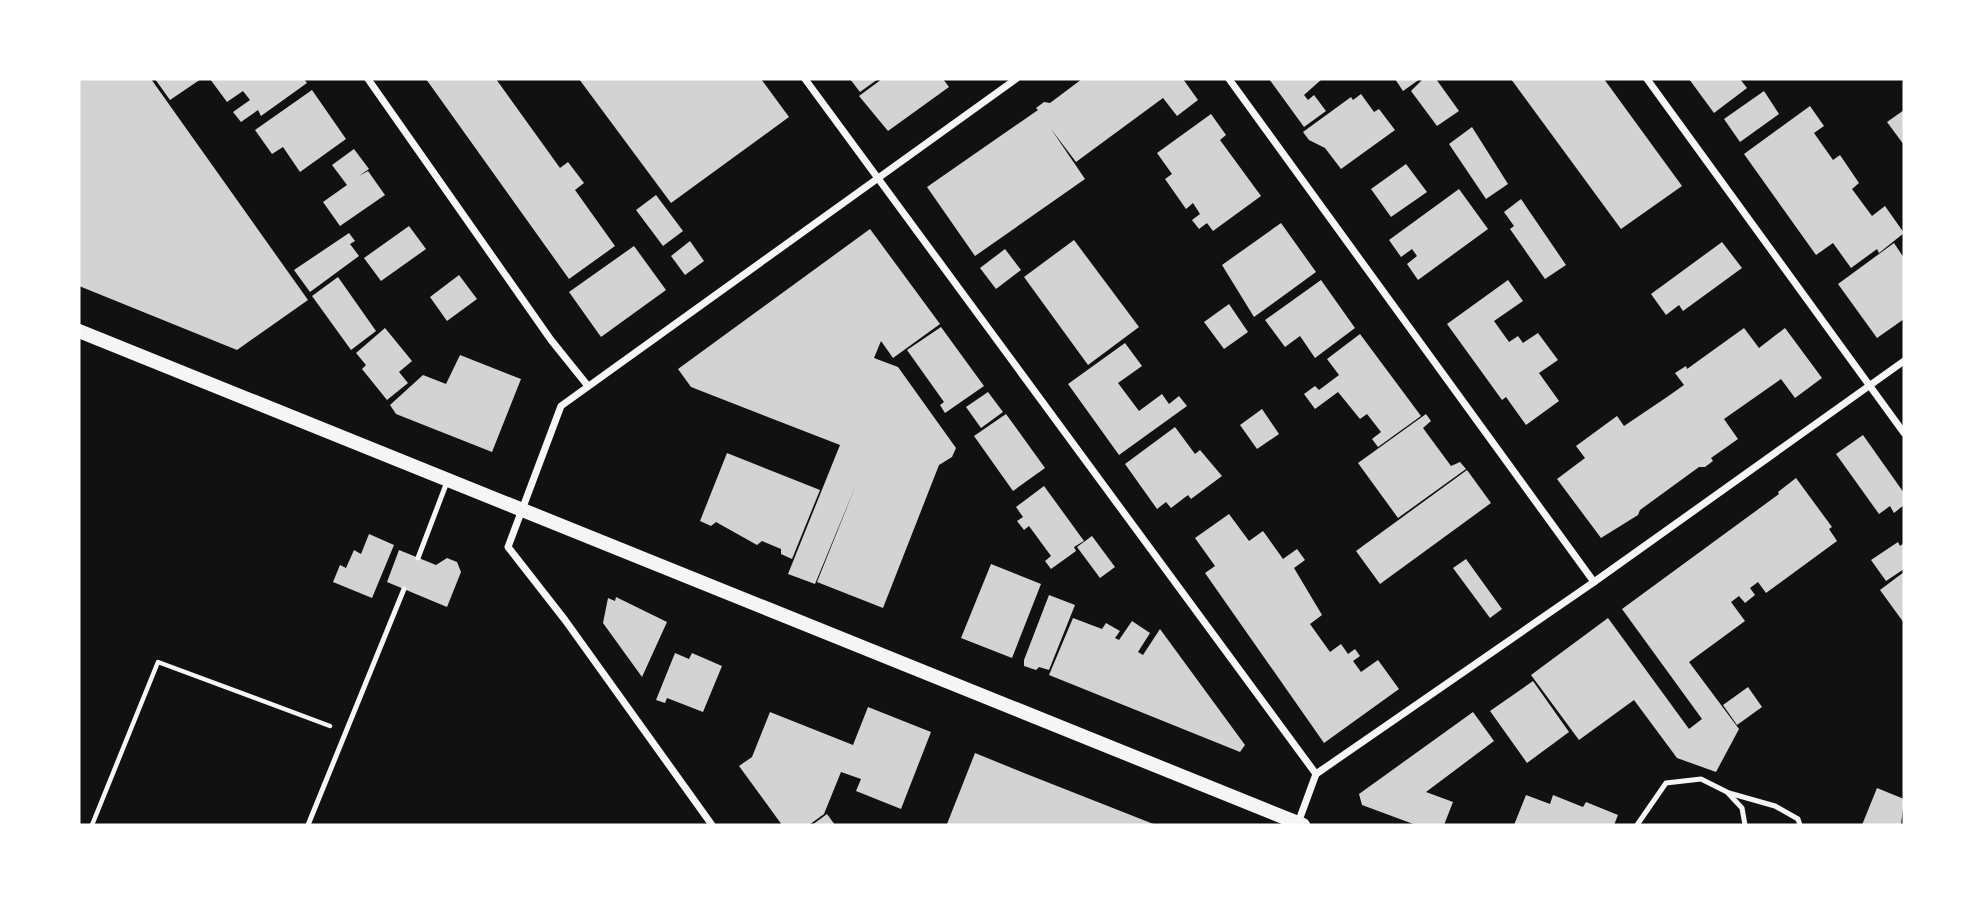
<svg xmlns="http://www.w3.org/2000/svg" width="1983" height="904" viewBox="0 0 1983 904" font-family="Manrope,sans-serif">
<rect width="100%" height="100%" fill="#111"/>
<!-- building -->
<g fill="#d3d3d3">
<path d="M 79,79 L 151,79 L 308,300 L 237,350 L 79,286 Z"/>
<path d="M 155,79 L 201,79 L 170,100 Z"/>
<path d="M 210,79 L 304,79 L 307,83 L 261,116 L 258,110 L 241,122 L 233,112 L 250,100 L 243,91 L 227,102 Z"/>
<path d="M 426,79 L 496,79 L 560,168 L 568,162 L 584,183 L 575,190 L 615,246 L 569,279 Z"/>
<path d="M 579,79 L 761,79 L 789,117 L 671,203 Z"/>
<path d="M 850,79 L 878,79 L 860,92 Z"/>
<path d="M 882,79 L 943,79 L 949,87 L 888,131 L 859,96 Z"/>
<path d="M 1082,79 L 1183,79 L 1198,100 L 1177,116 L 1163,98 L 1076,162 L 1051,129 L 1085,179 L 975,256 L 927,187 L 1038,110 L 1036,108 L 1044,102 L 1050,103 Z"/>
<path d="M 1269,79 L 1322,79 L 1304,95 L 1308,100 L 1314,95 L 1326,111 L 1304,127 Z"/>
<path d="M 1395,79 L 1420,79 L 1403,91 Z"/>
<path d="M 1423,79 L 1436,79 L 1459,111 L 1437,126 L 1411,91 Z"/>
<path d="M 1511,79 L 1604,79 L 1682,186 L 1621,229 Z"/>
<path d="M 1689,79 L 1740,79 L 1747,88 L 1714,113 Z"/>
<path d="M 312,90 L 346,139 L 300,172 L 283,147 L 272,154 L 255,130 Z"/>
<path d="M 1764,91 L 1779,114 L 1740,142 L 1724,119 Z"/>
<path d="M 1361,94 L 1374,112 L 1379,109 L 1395,130 L 1341,169 L 1325,148 L 1309,140 L 1303,132 L 1351,97 L 1353,100 Z"/>
<path d="M 1810,106 L 1824,126 L 1814,133 L 1833,160 L 1840,155 L 1859,183 L 1852,189 L 1872,216 L 1885,206 L 1904,233 L 1879,253 L 1877,249 L 1851,268 L 1833,243 L 1816,255 L 1744,154 Z"/>
<path d="M 1904,110 L 1904,145 L 1887,122 Z"/>
<path d="M 1211,114 L 1226,135 L 1220,140 L 1261,196 L 1213,231 L 1207,223 L 1199,229 L 1192,220 L 1200,214 L 1193,203 L 1186,209 L 1165,179 L 1172,174 L 1157,153 Z"/>
<path d="M 1472,127 L 1508,184 L 1486,199 L 1449,144 Z"/>
<path d="M 354,149 L 369,169 L 359,176 L 368,171 L 385,195 L 340,226 L 323,202 L 347,185 L 332,165 Z"/>
<path d="M 1406,164 L 1427,192 L 1391,217 L 1371,189 Z"/>
<path d="M 1459,189 L 1488,229 L 1418,280 L 1407,264 L 1417,256 L 1412,249 L 1401,257 L 1389,240 Z"/>
<path d="M 656,195 L 683,231 L 663,246 L 636,210 Z"/>
<path d="M 1521,199 L 1566,265 L 1545,279 L 1510,229 L 1514,226 L 1504,212 Z"/>
<path d="M 1281,223 L 1316,272 L 1254,317 L 1222,265 Z"/>
<path d="M 409,226 L 426,249 L 381,281 L 364,258 Z"/>
<path d="M 870,229 L 940,324 L 893,358 L 881,341 L 874,358 L 898,367 L 956,448 L 952,457 L 939,465 L 883,608 L 817,582 L 856,485 L 815,584 L 788,574 L 840,445 L 691,387 L 678,369 Z"/>
<path d="M 349,233 L 355,241 L 350,244 L 359,256 L 310,292 L 294,270 Z"/>
<path d="M 1074,240 L 1139,327 L 1088,365 L 1024,277 Z"/>
<path d="M 690,241 L 704,261 L 685,275 L 671,256 Z"/>
<path d="M 1722,242 L 1742,268 L 1683,311 L 1679,305 L 1666,315 L 1651,294 Z"/>
<path d="M 1894,243 L 1904,258 L 1904,319 L 1877,338 L 1838,284 Z"/>
<path d="M 634,246 L 666,290 L 601,337 L 569,292 Z"/>
<path d="M 1005,249 L 1021,270 L 996,289 L 980,268 Z"/>
<path d="M 459,275 L 477,299 L 447,321 L 430,297 Z"/>
<path d="M 338,277 L 376,331 L 351,350 L 312,296 Z"/>
<path d="M 1321,280 L 1355,328 L 1315,358 L 1300,336 L 1285,347 L 1265,320 Z"/>
<path d="M 1508,280 L 1523,301 L 1494,321 L 1509,342 L 1518,336 L 1523,343 L 1538,333 L 1558,360 L 1539,373 L 1559,401 L 1526,425 L 1506,397 L 1502,400 L 1447,324 Z"/>
<path d="M 1229,304 L 1248,332 L 1224,349 L 1204,322 Z"/>
<path d="M 941,327 L 984,386 L 945,413 L 940,405 L 944,402 L 907,350 Z"/>
<path d="M 385,328 L 412,361 L 399,372 L 408,383 L 387,400 L 362,369 L 366,365 L 356,353 Z"/>
<path d="M 1744,328 L 1759,348 L 1785,328 L 1822,378 L 1795,398 L 1781,379 L 1724,419 L 1738,439 L 1711,458 L 1713,461 L 1705,467 L 1699,467 L 1640,510 L 1638,515 L 1601,538 L 1557,479 L 1585,458 L 1576,446 L 1617,416 L 1624,426 L 1667,397 L 1684,385 L 1675,373 L 1686,366 L 1687,369 Z"/>
<path d="M 1360,334 L 1421,416 L 1378,447 L 1372,439 L 1381,432 L 1367,414 L 1360,419 L 1338,392 L 1315,409 L 1304,394 L 1315,386 L 1319,390 L 1339,375 L 1327,359 Z"/>
<path d="M 1125,343 L 1142,366 L 1118,383 L 1139,411 L 1162,394 L 1169,404 L 1179,396 L 1187,406 L 1119,455 L 1068,384 Z"/>
<path d="M 460,355 L 521,379 L 492,452 L 396,414 L 390,405 L 423,375 L 446,384 Z"/>
<path d="M 988,392 L 1003,412 L 981,428 L 966,407 Z"/>
<path d="M 1262,409 L 1279,434 L 1257,449 L 1240,425 Z"/>
<path d="M 1006,414 L 1045,468 L 1013,491 L 974,436 Z"/>
<path d="M 1426,414 L 1431,421 L 1423,428 L 1451,466 L 1460,462 L 1466,469 L 1398,518 L 1358,463 Z"/>
<path d="M 1175,427 L 1195,454 L 1200,450 L 1222,476 L 1191,499 L 1188,495 L 1171,508 L 1166,502 L 1157,509 L 1125,464 Z"/>
<path d="M 1863,435 L 1904,493 L 1904,505 L 1894,513 L 1890,506 L 1879,514 L 1836,454 Z"/>
<path d="M 727,453 L 820,490 L 792,559 L 781,554 L 781,549 L 762,541 L 757,545 L 716,522 L 711,526 L 700,521 Z"/>
<path d="M 1467,470 L 1491,503 L 1380,584 L 1356,551 Z"/>
<path d="M 1796,478 L 1832,527 L 1829,529 L 1837,541 L 1766,593 L 1758,582 L 1750,588 L 1755,595 L 1745,603 L 1739,596 L 1731,602 L 1745,621 L 1689,662 L 1739,729 L 1716,772 L 1677,758 L 1634,700 L 1579,740 L 1531,675 L 1608,618 L 1689,729 L 1702,719 L 1622,609 L 1779,494 L 1778,492 Z"/>
<path d="M 1044,486 L 1084,541 L 1074,547 L 1076,551 L 1051,569 L 1045,561 L 1051,556 L 1029,526 L 1024,530 L 1017,521 L 1023,517 L 1016,507 Z"/>
<path d="M 1229,514 L 1249,541 L 1263,531 L 1283,559 L 1297,549 L 1305,560 L 1294,568 L 1322,615 L 1310,624 L 1330,652 L 1341,644 L 1348,654 L 1355,649 L 1360,656 L 1353,661 L 1361,672 L 1378,660 L 1399,689 L 1324,743 L 1205,573 L 1215,566 L 1195,538 Z"/>
<path d="M 369,534 L 394,545 L 372,598 L 333,582 L 340,565 L 346,568 L 354,550 L 361,554 Z"/>
<path d="M 1092,536 L 1115,567 L 1100,578 L 1077,547 Z"/>
<path d="M 1898,542 L 1900,546 L 1904,543 L 1904,569 L 1886,581 L 1871,560 Z"/>
<path d="M 399,550 L 436,565 L 447,558 L 457,562 L 461,572 L 447,607 L 387,582 Z"/>
<path d="M 1466,559 L 1502,609 L 1490,618 L 1453,568 Z"/>
<path d="M 991,564 L 1041,584 L 1012,658 L 961,638 Z"/>
<path d="M 1904,572 L 1904,623 L 1880,590 Z"/>
<path d="M 1049,595 L 1075,605 L 1049,670 L 1039,667 L 1036,670 L 1024,666 L 1024,660 Z"/>
<path d="M 616,597 L 667,622 L 642,677 L 603,623 L 608,598 L 615,601 Z"/>
<path d="M 1073,618 L 1102,629 L 1106,623 L 1120,631 L 1115,638 L 1119,640 L 1132,621 L 1150,633 L 1138,652 L 1143,655 L 1160,629 L 1245,745 L 1240,752 L 1049,675 Z"/>
<path d="M 675,653 L 689,659 L 692,653 L 722,666 L 703,712 L 667,698 L 665,703 L 656,700 Z"/>
<path d="M 1533,681 L 1569,732 L 1527,763 L 1490,711 Z"/>
<path d="M 1748,687 L 1762,707 L 1737,725 L 1723,705 Z"/>
<path d="M 868,707 L 931,732 L 901,809 L 856,791 L 861,779 L 841,772 L 824,814 L 809,825 L 782,825 L 739,766 L 752,757 L 770,712 L 853,745 Z"/>
<path d="M 1473,712 L 1494,741 L 1426,792 L 1453,802 L 1444,825 L 1416,825 L 1362,805 L 1359,794 Z"/>
<path d="M 975,753 L 1024,773 L 1156,825 L 947,824 Z"/>
<path d="M 1877,788 L 1904,799 L 1901,825 L 1862,825 Z"/>
<path d="M 1526,795 L 1550,804 L 1553,795 L 1583,807 L 1586,802 L 1618,815 L 1614,825 L 1514,825 Z"/>
<path d="M 827,814 L 835,825 L 812,825 Z"/>
</g>
<g fill="none" stroke-linecap="round" stroke-linejoin="round">
<!-- path -->
<path stroke="#f5f5f5" stroke-width="4.5" d="M 92,825 L 158,662 L 330,726"/>
<!-- service -->
<g stroke="#f5f5f5" stroke-width="5">
<path d="M 418,558 L 447,482"/>
<path d="M 1729,793 L 1775,806 L 1798,819 L 1800,825"/>
<path d="M 308,825 L 404,589"/>
<path d="M 1637,825 L 1666,783 L 1701,779 L 1727,792 L 1742,808 L 1745,825"/>
</g>
<!-- minor -->
<g stroke="#f5f5f5" stroke-width="7">
<path d="M 368,79 L 551,340 L 588,386"/>
<path d="M 805,79 L 1316,774"/>
<path d="M 1229,79 L 1594,582"/>
<path d="M 1647,79 L 1904,433"/>
<path d="M 1316,774 L 1594,582 L 1904,361"/>
<path d="M 1298,823 L 1316,774"/>
<path d="M 712,825 L 565,620 L 508,547 L 561,406 L 1016,79"/>
</g>
<!-- secondary -->
<path stroke="#f5f5f5" stroke-width="14" d="M 79,331 L 1303,825"/>
</g>
<!-- border -->
<rect width="1983" height="904" fill="none" stroke="#ffffff" stroke-width="161"/>
</svg>
